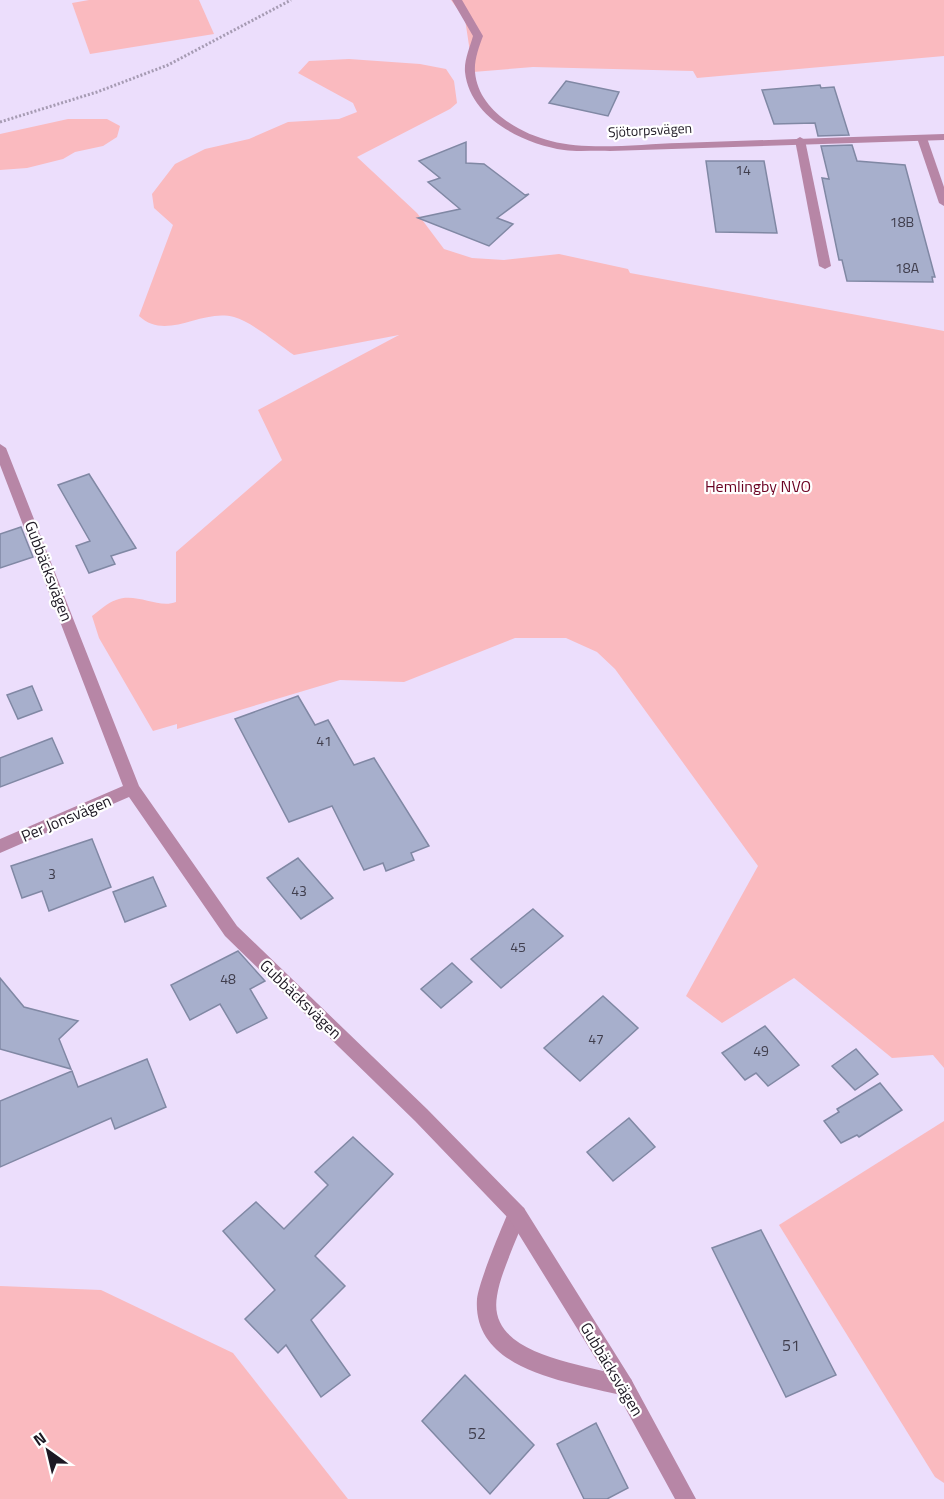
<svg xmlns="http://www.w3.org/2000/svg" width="944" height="1499" viewBox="0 0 944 1499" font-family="'Titillium Web',sans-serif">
<rect width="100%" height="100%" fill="#ecdefc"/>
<!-- green -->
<g fill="#fababf">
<path d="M 89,0 L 199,0 L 214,34 L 90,54 L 72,3 Z"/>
<path d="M 451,0 L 944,0 L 944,56 L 697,78 L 693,71 L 533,67 L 473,72 L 465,19 Z"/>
<path d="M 349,59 L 420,64 L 446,69 L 454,81 L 457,103 L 450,109 L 357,157 L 417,213 L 444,249 L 472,258 L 504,260 L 559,254 L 628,269 L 630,273 L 944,331 L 944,1068 L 933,1055 L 892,1058 L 794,978 L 722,1023 L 686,996 L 758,866 L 615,669 L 597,652 L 566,638 L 515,638 L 404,682 L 340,680 L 177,729 L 177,724 L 153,731 L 99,638 L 92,616 C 99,611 107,603 116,600 C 136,592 158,609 176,602 L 176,552 L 282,460 L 258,410 L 399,335 L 294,355 C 278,344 252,322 234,317 C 201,308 167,342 139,316 L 173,225 L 154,208 L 152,194 L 175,164 L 205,149 L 249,139 L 288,122 L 339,119 L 357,112 L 353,103 L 298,73 L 309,61 Z"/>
<path d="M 68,119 L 107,119 L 120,126 L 117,137 L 103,146 L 75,152 L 63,159 L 27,168 L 0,170 L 0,134 Z"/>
<path d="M 944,1121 L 944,1483 L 935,1477 L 779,1225 Z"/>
<path d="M 0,1286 L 101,1290 L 233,1353 L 348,1499 L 0,1499 Z"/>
</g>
<!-- building -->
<g fill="#a7afcc" stroke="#8088a4" stroke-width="1.5">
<path d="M 566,81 L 619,92 L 608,116 L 549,103 Z"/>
<path d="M 820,85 L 821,88 L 834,87 L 849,135 L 818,136 L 815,123 L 774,124 L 762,90 Z"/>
<path d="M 466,142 L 466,163 L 484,164 L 525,195 L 529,194 L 497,218 L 513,224 L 489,246 L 418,218 L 460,209 L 428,182 L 440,178 L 419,161 Z"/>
<path d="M 852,145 L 857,161 L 905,165 L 935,277 L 932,277 L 933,282 L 847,281 L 842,260 L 839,260 L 822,178 L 829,179 L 821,146 Z"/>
<path d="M 706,161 L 764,161 L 777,233 L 716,232 Z"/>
<path d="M 89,474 L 136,548 L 111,556 L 115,564 L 89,573 L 76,546 L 90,541 L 58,485 Z"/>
<path d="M 21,527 L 33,557 L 0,568 L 0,534 Z"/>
<path d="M 32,686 L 42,710 L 18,719 L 7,695 Z"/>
<path d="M 298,696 L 315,725 L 328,720 L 354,765 L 374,758 L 429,846 L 411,853 L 414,860 L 386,871 L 383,863 L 364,870 L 332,806 L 289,822 L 235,719 Z"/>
<path d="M 52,738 L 63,763 L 0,787 L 0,758 Z"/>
<path d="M 92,839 L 111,887 L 49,911 L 42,891 L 22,898 L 11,866 Z"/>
<path d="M 298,858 L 333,898 L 301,919 L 267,878 Z"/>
<path d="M 153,877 L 166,906 L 125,922 L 113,892 Z"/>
<path d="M 533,909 L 563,936 L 501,988 L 471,959 Z"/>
<path d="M 238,951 L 265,981 L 250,989 L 267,1018 L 237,1033 L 220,1004 L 190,1020 L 171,985 Z"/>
<path d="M 452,963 L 472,982 L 441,1008 L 421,989 Z"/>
<path d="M 0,978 L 24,1007 L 78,1021 L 59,1039 L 71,1069 L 0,1049 Z"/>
<path d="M 603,996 L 638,1028 L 580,1081 L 544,1048 Z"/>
<path d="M 765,1026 L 799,1065 L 768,1086 L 756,1073 L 745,1080 L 722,1053 Z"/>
<path d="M 856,1049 L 878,1074 L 855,1090 L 832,1066 Z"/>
<path d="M 147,1059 L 166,1107 L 115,1129 L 111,1118 L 0,1167 L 0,1101 L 72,1071 L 78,1087 Z"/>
<path d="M 880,1083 L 902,1110 L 859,1137 L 857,1135 L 841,1143 L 824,1121 L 839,1112 L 837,1109 Z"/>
<path d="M 629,1118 L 655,1147 L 613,1181 L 587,1152 Z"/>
<path d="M 353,1137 L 393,1174 L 315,1256 L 345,1286 L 311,1320 L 350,1375 L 321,1397 L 286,1345 L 278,1353 L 245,1319 L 275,1290 L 223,1231 L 256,1202 L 284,1229 L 328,1185 L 315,1172 Z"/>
<path d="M 761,1230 L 836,1375 L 786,1397 L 712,1248 Z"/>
<path d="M 465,1375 L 534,1445 L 490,1494 L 422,1421 Z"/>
<path d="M 596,1423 L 628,1488 L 607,1499 L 584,1499 L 557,1444 Z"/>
</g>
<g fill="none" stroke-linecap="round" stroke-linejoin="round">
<!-- path -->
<path stroke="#a69bb3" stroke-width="3" stroke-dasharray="2 2" stroke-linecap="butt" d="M 0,122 L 97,92 L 168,65 L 291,0"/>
<!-- lane -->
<g fill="#b786a6" fill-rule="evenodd">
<path d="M 922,135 L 927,138 L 944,187 L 944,206 L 939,203 L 917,138 Z"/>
<path d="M 800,137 L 805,140 L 831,266 L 825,269 L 819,266 L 795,140 Z"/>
<path d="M 517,1205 L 524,1208 L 526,1214 C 518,1237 500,1274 497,1296 C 486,1359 591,1363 631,1379 L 634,1386 L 631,1393 L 624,1396 C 571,1382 472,1372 477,1299 C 479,1281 502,1227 510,1208 Z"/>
</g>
<!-- street -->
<g fill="#b786a6" fill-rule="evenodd">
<path d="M 452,0 L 462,0 L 483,36 C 479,47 474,60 475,72 C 478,109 518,133 551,141 C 589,151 640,144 679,143 C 767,140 856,137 944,134 L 944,140 L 610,151 C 595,150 579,152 564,150 C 523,144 470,118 465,72 C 464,60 470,47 473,36 Z"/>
<path d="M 0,444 L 6,448 L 139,786 L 237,926 L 427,1109 L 524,1208 L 631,1379 L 696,1499 L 675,1499 L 617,1393 L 510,1220 L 415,1121 L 225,936 L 129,797 L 0,853 L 0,839 L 123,786 L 0,465 Z"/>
</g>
</g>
<g text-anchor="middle" stroke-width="4.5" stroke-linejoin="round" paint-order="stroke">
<!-- far-street labels -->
<g font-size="14" fill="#1d1823" stroke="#fff">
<text transform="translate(650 130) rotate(-3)" y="5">Sjötorpsvägen</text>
</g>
<!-- number labels -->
<g font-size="14" fill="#403e4d">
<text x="743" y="175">14</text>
<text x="902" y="227">18B</text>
<text x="907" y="273">18A</text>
<text x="324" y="746">41</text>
<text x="52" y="879">3</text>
<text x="299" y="896">43</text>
<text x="518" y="952">45</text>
<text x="228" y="984">48</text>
<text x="596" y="1044">47</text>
<text x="761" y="1056">49</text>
</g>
<!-- park labels -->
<g font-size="16" fill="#6a0121" stroke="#fff">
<text x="758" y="492">Hemlingby NVO</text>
</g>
<!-- street labels -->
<g font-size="16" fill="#1d1823" stroke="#fff">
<text transform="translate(49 571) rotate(69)" y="6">Gubbäcksvägen</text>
<text transform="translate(66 818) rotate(-23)" y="6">Per Jonsvägen</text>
<text transform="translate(301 999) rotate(44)" y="6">Gubbäcksvägen</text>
<text transform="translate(612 1369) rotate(59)" y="6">Gubbäcksvägen</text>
</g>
<!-- near-number labels -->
<g font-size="16" fill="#403e4d">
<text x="791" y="1351">51</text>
<text x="477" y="1439">52</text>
</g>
</g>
<!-- north arrow -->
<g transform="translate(48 1451) rotate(326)" stroke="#ffffff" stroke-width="4.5" paint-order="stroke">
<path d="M0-4.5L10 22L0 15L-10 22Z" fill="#1d1823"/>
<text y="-9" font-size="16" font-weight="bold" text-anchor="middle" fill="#1d1823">N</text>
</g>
</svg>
